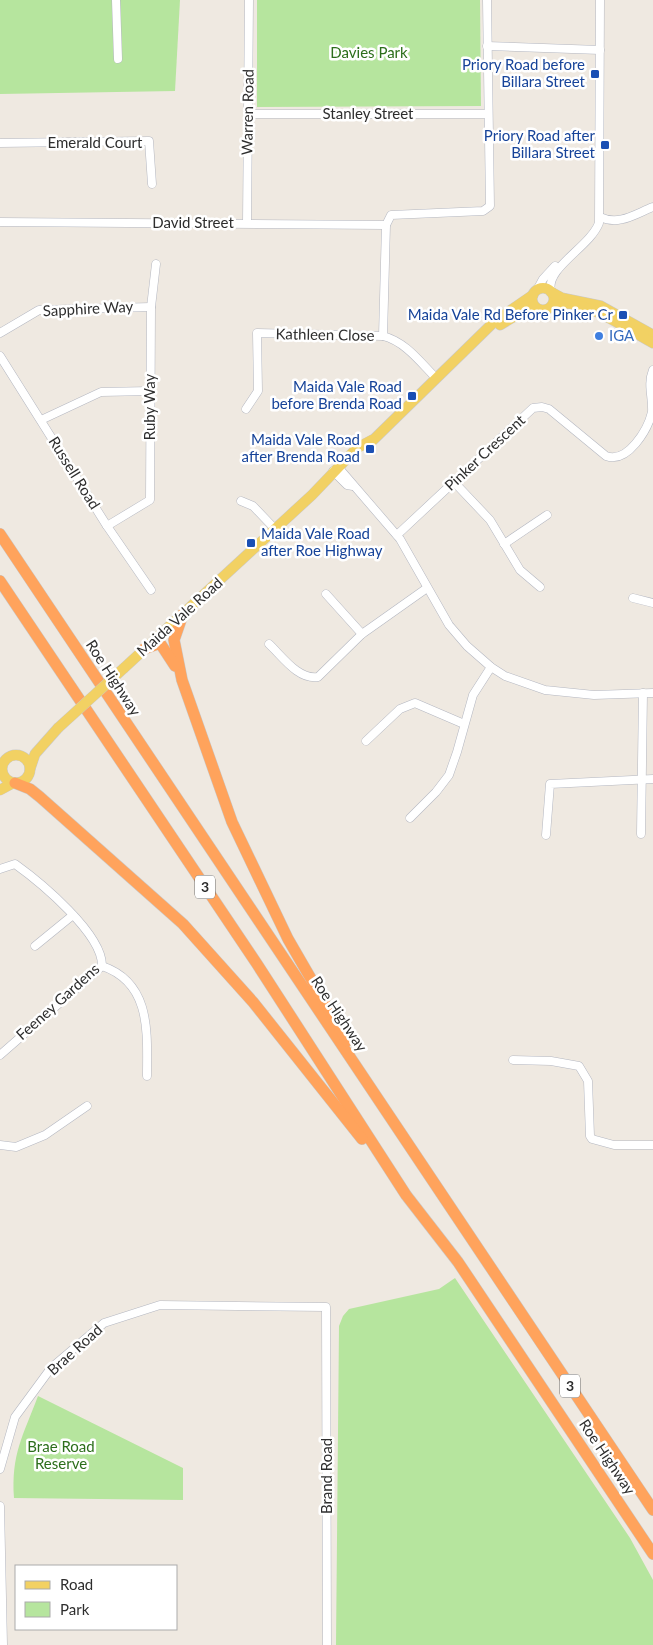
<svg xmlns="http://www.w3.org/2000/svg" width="653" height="1645" viewBox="0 0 653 1645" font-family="Lato,sans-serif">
<rect width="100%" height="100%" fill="#efe9e1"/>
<!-- green -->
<g fill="#b6e59e">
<path d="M 0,0 L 180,0 L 175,91 L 0,94 Z"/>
<path d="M 257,0 L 480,0 L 481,106 L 257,107 Z"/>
<path d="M 455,1278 L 630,1538 L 653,1580 L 653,1645 L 336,1645 L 339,1326 L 343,1316 L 349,1309 L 439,1289 Z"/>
<path d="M 38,1396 L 183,1468 L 183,1500 L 14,1498 C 11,1454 23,1436 38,1396 Z"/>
</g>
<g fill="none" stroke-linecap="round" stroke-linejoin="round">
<defs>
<g id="minor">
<path d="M 116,0 L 118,59"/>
<path d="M 487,46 L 600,50"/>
<path d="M 249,114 L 488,114"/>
<path d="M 0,143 L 149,141 L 152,184"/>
<path d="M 600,217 C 619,226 635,214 653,207"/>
<path d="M 0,222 L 386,225"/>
<path d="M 247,223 L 249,0"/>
<path d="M 537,290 L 543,279 L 555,266"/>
<path d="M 551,291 C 545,268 590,247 599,223 L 600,0"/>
<path d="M 0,333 L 39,310 L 151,307"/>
<path d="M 0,356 L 107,526 L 151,590"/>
<path d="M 436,378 C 420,362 406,342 383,336 L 386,225 L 391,215 L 483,211 L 490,206 L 487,0"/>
<path d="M 246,409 L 258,391 L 257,333 L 383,336"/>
<path d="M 41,420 L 101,392 L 150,391"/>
<path d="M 338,467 L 400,539 L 449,625 L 467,646 L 491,667 L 505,676 L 545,690 L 594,695 L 653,693"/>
<path d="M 333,471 L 347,485 L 353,486"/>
<path d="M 454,482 L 490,520 L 520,570 L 540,587"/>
<path d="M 241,501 L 253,506 L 275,529"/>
<path d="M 107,526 L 150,500 L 151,307 L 156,264"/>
<path d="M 397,535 L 533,408 L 542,407 L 549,409 L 606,456 C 628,464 648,429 652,412 C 653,397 647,385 653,370"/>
<path d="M 504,544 L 547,515"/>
<path d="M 326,594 L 362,634"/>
<path d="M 633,598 L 653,603"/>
<path d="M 269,644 C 282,656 298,680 318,677 L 362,634 L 427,588"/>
<path d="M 366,741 L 400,709 L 415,703 L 464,724"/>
<path d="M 410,818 L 436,792 L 449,775 L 457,752 L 473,695 L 491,667"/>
<path d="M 641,834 L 643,693"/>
<path d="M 546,835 L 550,784 L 653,779"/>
<path d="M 0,869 L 15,864 C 40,882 103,934 102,966 L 0,1055"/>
<path d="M 35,946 L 73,915"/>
<path d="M 102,966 C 152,983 147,1034 147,1076"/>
<path d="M 513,1060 L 551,1061 L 579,1066 L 588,1081 L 590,1136 L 592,1139 L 614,1145 L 653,1145"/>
<path d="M 0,1145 L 16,1147 L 45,1135 L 87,1106"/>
<path d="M 0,1469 L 15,1417 L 51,1368 L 104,1323 L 160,1305 L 326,1307 L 327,1645"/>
<path d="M 0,1506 L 3,1645"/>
</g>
<g id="major">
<circle cx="543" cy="299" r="11"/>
<path d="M 551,292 L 562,298 L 601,306 L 653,335"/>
<path d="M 551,307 C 578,292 629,331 653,343"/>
<path d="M 500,325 L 525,310 L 538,309"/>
<path d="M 368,445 L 495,321 L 533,295"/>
<path d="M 124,668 L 312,495 L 357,448 L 372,440"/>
<circle cx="16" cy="769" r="14"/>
<path d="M 30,769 L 35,754 L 58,728"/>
<path d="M 0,790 L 13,783"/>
</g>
<g id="highway">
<path d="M 0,534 L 653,1510"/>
<path d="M 0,581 L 257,964 L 406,1195 L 458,1262 L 653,1554"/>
<path d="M 183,614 L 174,640 L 182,680 L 232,822 L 288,939 L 347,1041"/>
<path d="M 144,649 L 160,643 L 175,666"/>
<path d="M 15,783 L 30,789 L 40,797 L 183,924 L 253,1002 L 362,1139"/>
</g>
</defs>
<!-- minor casing -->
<use href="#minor" stroke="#b4b7c1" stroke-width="9"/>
<!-- major casing -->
<use href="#major" stroke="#c9c9c9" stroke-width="11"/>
<!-- highway casing -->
<use href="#highway" stroke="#c9c9c9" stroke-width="12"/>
<!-- minor -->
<use href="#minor" stroke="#fff" stroke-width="8"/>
<!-- major -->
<use href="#major" stroke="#f2d163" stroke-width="10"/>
<!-- highway -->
<use href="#highway" stroke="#ffa35c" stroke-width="11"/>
<defs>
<path id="major-bridge" d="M 58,728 L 124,668"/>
</defs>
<!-- major-bridge casing -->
<use href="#major-bridge" stroke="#c9c9c9" stroke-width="11" stroke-linecap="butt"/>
<!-- major-bridge -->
<use href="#major-bridge" stroke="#f2d163" stroke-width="10"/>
</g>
<!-- markers -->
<g fill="#1a4fb4" stroke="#fff" stroke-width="2">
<rect x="590" y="69" width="10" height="10" rx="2.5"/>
<rect x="600" y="140" width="10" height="10" rx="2.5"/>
<rect x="618" y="310" width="10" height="10" rx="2.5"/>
<rect x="407" y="391" width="10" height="10" rx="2.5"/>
<rect x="365" y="444" width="10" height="10" rx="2.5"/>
<rect x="246" y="538" width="10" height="10" rx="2.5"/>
</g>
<circle fill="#3f7fe0" stroke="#fff" stroke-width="2" cx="599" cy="336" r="5"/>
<g text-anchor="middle" stroke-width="5" stroke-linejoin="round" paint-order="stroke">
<!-- shield labels -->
<g fill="#fff" stroke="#6d6d6d" stroke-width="1">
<rect x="195" y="875.5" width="20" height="23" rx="4"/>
<rect x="560" y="1374.5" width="20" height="23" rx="4"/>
</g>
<g font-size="14" font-weight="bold" fill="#2e2e2e">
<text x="205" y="892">3</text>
<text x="570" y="1391">3</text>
</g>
<!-- park labels -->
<g font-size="15" fill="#2c6e1b" stroke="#fff">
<text x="369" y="58">Davies Park</text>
<text x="61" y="1452">Brae Road<tspan x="61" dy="17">Reserve</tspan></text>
</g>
<!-- transit labels -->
<g font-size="15" fill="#164399" stroke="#fff" text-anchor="end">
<text x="585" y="70">Priory Road before<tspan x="585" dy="17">Billara Street</tspan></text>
<text x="595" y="141">Priory Road after<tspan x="595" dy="17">Billara Street</tspan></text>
<text x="613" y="320">Maida Vale Rd Before Pinker Cr</text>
<text x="402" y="392">Maida Vale Road<tspan x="402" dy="17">before Brenda Road</tspan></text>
<text x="360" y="445">Maida Vale Road<tspan x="360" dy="17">after Brenda Road</tspan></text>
<text x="261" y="539" text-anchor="start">Maida Vale Road<tspan x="261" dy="17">after Roe Highway</tspan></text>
</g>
<!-- street labels -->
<g font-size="15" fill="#2e2e2e" stroke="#fff">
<text transform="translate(248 112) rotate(-89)" y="5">Warren Road</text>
<text x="368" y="119">Stanley Street</text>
<text x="95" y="148">Emerald Court</text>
<text x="193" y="228">David Street</text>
<text transform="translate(88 309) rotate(-3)" y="5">Sapphire Way</text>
<text transform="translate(325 335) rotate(1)" y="5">Kathleen Close</text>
<text transform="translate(150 407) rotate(-90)" y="5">Ruby Way</text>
<text transform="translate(485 453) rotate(-43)" y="5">Pinker Crescent</text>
<text transform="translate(74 473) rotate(58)" y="5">Russell Road</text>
<text transform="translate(180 617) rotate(-42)" y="5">Maida Vale Road</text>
<text transform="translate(113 678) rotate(57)" y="5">Roe Highway</text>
<text transform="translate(58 1002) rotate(-42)" y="5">Feeney Gardens</text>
<text transform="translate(339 1014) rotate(56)" y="5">Roe Highway</text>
<text transform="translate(75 1350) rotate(-42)" y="5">Brae Road</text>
<text transform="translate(607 1457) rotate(56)" y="5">Roe Highway</text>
<text transform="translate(327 1476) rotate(-90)" y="5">Brand Road</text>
</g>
<!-- shop labels -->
<g font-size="15" fill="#366cbe" stroke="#fff" text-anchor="start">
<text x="609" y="341">IGA</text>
</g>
</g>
<!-- legend -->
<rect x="15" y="1565" width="162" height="65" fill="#ffffff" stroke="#ababab"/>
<rect x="25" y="1581" width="25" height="8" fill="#f2d163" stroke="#ababab"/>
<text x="60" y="1590" font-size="15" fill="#2e2e2e">Road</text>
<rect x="25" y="1602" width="25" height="15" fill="#b6e59e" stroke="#ababab"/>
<text x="60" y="1615" font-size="15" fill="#2e2e2e">Park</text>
</svg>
